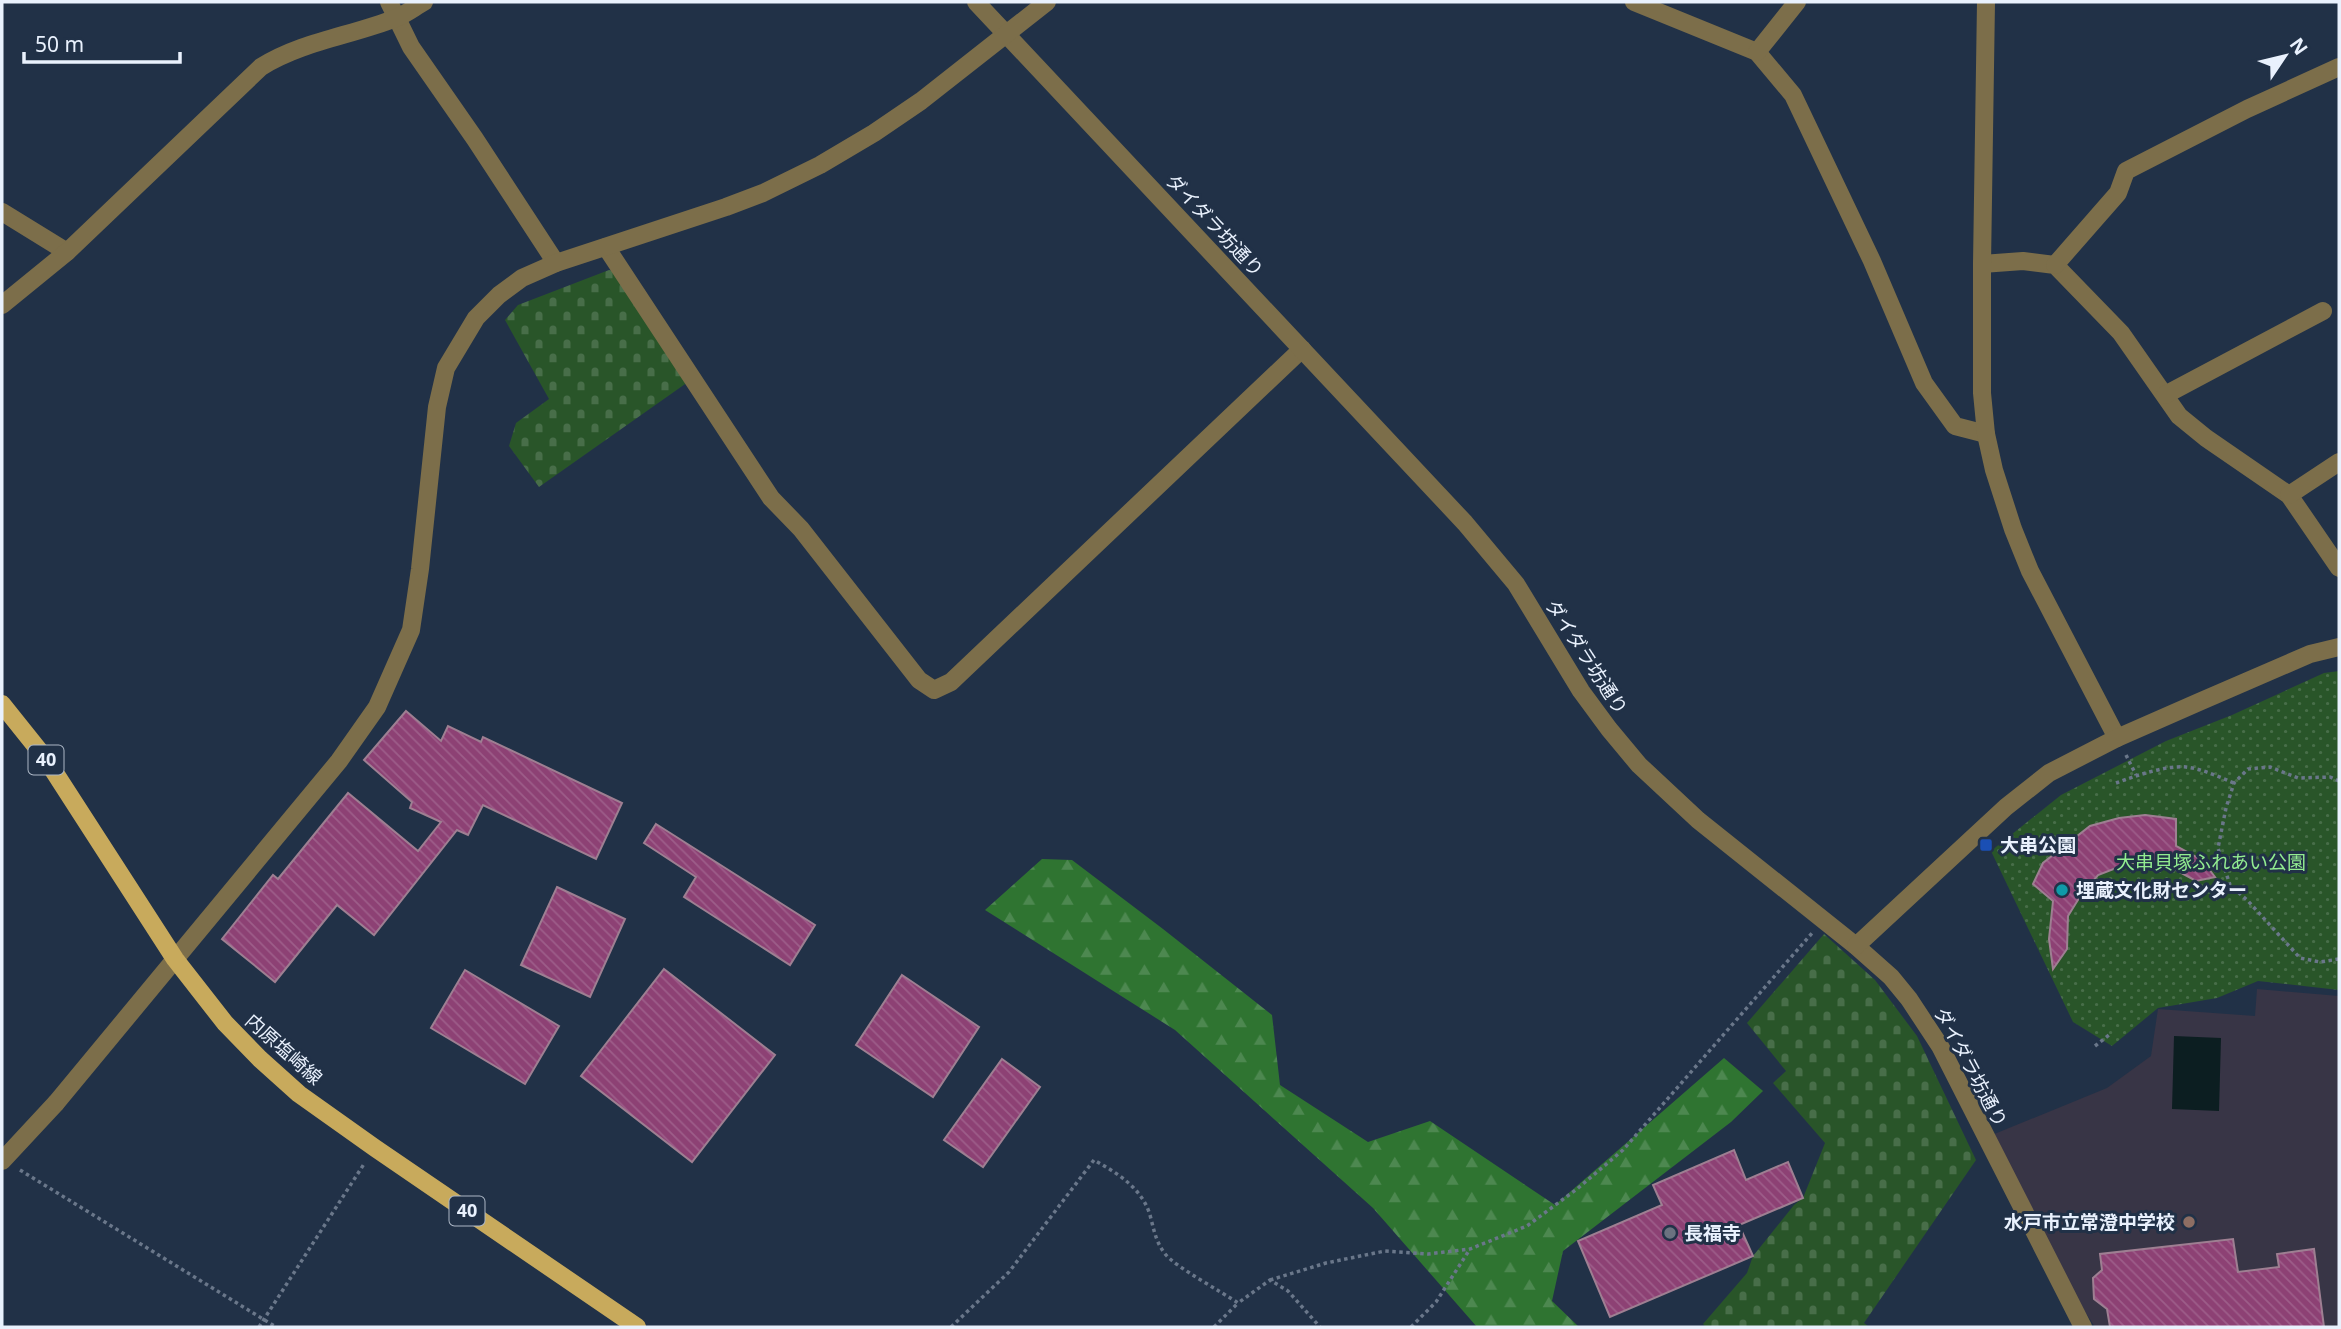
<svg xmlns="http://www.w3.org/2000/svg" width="2341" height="1329" viewBox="0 0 2341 1329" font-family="'Noto Sans','Noto Sans JP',sans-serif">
<defs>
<pattern id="grass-dots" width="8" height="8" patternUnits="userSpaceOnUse" patternTransform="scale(1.75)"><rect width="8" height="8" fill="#295529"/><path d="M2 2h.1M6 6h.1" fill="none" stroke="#486e49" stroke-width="1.8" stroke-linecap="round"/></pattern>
<pattern id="forest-firs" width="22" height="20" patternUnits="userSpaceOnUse" patternTransform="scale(1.75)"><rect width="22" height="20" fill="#2f7431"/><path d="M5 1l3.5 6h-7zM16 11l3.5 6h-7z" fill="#4d8850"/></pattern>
<pattern id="cemetery-stones" width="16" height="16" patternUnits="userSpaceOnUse" patternTransform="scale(1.75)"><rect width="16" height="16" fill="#295529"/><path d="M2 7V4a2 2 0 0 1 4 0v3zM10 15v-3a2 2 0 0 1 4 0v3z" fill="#486e49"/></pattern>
<pattern id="building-back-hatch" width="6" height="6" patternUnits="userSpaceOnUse" patternTransform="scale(1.75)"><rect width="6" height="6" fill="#8d4174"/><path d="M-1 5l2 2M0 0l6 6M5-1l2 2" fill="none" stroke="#9d5d89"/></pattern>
</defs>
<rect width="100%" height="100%" fill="#213147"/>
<!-- education -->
<path fill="#383546" d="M 2257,989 L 2339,996 L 2339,1327 L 2095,1327 L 2084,1310 L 1992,1135 L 2107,1088 L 2151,1056 L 2158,1009 L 2255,1016 Z"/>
<!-- grass -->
<path fill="url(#grass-dots)" d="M 2339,671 L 2339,990 L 2258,981 L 2217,998 L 2158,1008 L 2112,1046 L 2073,1022 L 1991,851 L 2061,795 L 2166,741 L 2232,715 L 2324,673 Z"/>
<!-- forest -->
<path fill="url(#forest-firs)" d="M 1042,859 L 1072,860 L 1163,929 L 1272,1015 L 1280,1085 L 1368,1142 L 1430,1121 L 1555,1205 L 1724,1058 L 1763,1091 L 1731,1122 L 1563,1251 L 1552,1301 L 1579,1327 L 1477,1327 L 1373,1208 L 1175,1030 L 985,910 Z"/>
<!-- cemetery -->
<g fill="url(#cemetery-stones)">
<path d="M 609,270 L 619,272 L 688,382 L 539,487 L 509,446 L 516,423 L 549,399 L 505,320 L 518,305 Z"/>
<path d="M 1824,934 L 1875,980 L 1917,1036 L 1976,1160 L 1864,1323 L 1869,1327 L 1706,1327 L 1703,1324 L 1747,1273 L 1753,1256 L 1794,1205 L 1803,1198 L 1825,1143 L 1773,1083 L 1786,1071 L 1747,1023 Z"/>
</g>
<!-- water -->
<path fill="#0c1e21" d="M 2174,1036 L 2221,1038 L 2219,1111 L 2172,1109 Z"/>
<!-- building -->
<g fill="url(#building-back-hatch)" stroke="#9e7f92" stroke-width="2">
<path d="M 406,711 L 441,741 L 448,726 L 481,742 L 483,737 L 622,803 L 596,859 L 483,805 L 468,835 L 457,830 L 374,935 L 337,905 L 275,982 L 222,939 L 273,875 L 278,879 L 348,793 L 418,851 L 441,822 L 410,808 L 412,802 L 364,760 Z"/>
<path d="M 2145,815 L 2176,819 L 2176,846 L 2202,860 L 2215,877 L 2196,881 L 2176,870 L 2151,862 L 2129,863 L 2098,875 L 2081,895 L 2068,916 L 2067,949 L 2053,969 L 2049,939 L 2053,901 L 2033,884 L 2043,863 L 2090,826 L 2119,818 Z"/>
<path d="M 656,824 L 815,925 L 790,965 L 684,897 L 696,877 L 644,843 Z"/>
<path d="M 557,887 L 625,919 L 590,997 L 521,965 Z"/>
<path d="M 664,969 L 775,1055 L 692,1162 L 581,1076 Z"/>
<path d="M 465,970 L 559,1026 L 525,1084 L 431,1028 Z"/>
<path d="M 902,975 L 979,1027 L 933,1097 L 856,1045 Z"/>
<path d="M 1002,1059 L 1040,1087 L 983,1167 L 944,1140 Z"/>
<path d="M 1734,1150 L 1746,1180 L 1788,1162 L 1803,1198 L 1739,1225 L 1753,1256 L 1610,1317 L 1578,1241 L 1662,1205 L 1653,1185 Z"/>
<path d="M 2233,1239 L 2238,1272 L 2279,1267 L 2277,1254 L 2314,1249 L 2324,1327 L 2110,1327 L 2107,1309 L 2094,1299 L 2093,1278 L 2102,1270 L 2100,1254 Z"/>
</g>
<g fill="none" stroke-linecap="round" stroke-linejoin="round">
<!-- path -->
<g stroke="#6a778a" stroke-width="3.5" stroke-dasharray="3.5 3.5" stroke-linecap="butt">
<path d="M 2126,755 L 2136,775"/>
<path d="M 2339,781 L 2330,777 L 2298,778 L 2270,767 L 2248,769 L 2234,783 L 2226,808 L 2218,848 L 2230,885 L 2248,901 L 2300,958 L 2320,962 L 2339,959"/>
<path d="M 2116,783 C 2135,776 2166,765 2186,767 C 2203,769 2219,777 2234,783"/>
<path d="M 2223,891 L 2230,885"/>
<path d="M 2095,1046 L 2109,1035"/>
<path d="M 20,1170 L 276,1327"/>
<path d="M 1270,1280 L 1326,1263 L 1385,1251 L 1428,1254 L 1470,1249 L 1527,1226 L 1577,1189 L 1623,1150 L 1813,932"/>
<path d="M 259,1327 L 364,1164"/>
<path d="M 951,1327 L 1009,1272 L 1094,1160 C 1117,1173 1142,1188 1150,1215 C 1154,1230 1156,1243 1166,1255 C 1176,1267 1222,1292 1238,1303 L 1270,1280 L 1288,1291 L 1320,1327"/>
<path d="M 1214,1327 L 1238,1303"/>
<path d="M 1411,1327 L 1436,1302 L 1470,1249"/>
</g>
<!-- minor -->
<g stroke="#7c6e4a" stroke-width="18">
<path d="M 389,2 L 411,47 L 475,139 L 556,263"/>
<path d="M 1634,2 L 1757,52 L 1793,95 L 1872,261 L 1924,383 L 1955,426 L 1986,434"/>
<path d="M 1757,52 L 1797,2"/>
<path d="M 2,212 L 67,252"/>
<path d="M 606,247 L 771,498 L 801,529 L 919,680 L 934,690 L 951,682 L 1302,349"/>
<path d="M 1982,264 L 2023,261 L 2055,265 L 2121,333 L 2179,416 L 2206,438 L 2289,495 L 2339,568"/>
<path d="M 2055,265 L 2118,193 L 2126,171 L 2247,109 L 2339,67"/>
<path d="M 2,305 L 67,252 L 261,67 C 303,41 351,36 396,18 C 406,14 415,7 424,2"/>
<path d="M 2165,395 L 2323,311"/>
<path d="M 2289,495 L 2339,462"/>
<path d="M 2,1161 L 56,1103"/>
</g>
<!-- tertiary -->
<g stroke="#7c6e4a" stroke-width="18">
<path d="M 976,2 L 1465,523 L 1516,584 L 1581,691 L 1609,729 L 1639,765 L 1698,820 L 1856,946 L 1891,977 L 1909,999 L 1940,1046 L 2083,1327"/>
<path d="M 1986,2 L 1982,264 L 1982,393 L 1986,434 L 1994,470 L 2013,529 L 2030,571 L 2117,738"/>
<path d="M 1856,946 L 2006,807 L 2049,773 L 2117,738 L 2199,702 L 2310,654 L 2339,647"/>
<path d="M 56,1103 L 339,761 L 377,707 L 411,630 L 420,569 L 437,407 L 446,368 L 476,318 L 499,295 L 522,278 L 556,263 L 726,207 L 763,193 L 820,165 L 874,133 L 921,101 L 1047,2"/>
</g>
<!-- primary -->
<path stroke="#c8aa5c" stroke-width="18" d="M 2,704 L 46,759 L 175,959 L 225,1023 L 260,1059 L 299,1094 L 375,1148 L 637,1327"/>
</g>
<!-- markers -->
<rect fill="#1a4fb4" stroke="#213147" stroke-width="2.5" x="1979" y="838" width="14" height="14" rx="3.5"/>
<circle fill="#0f9aa8" stroke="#213147" stroke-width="2.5" cx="2062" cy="890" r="7"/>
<circle fill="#8d6e63" stroke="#213147" stroke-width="2.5" cx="2189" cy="1222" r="7"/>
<circle fill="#6b7280" stroke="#213147" stroke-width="2.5" cx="1670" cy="1233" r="7"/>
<g text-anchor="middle" stroke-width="6" stroke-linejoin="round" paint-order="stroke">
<!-- shield labels -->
<g fill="#213147" stroke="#adb7c6" stroke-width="2">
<rect x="28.5" y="745.5" width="35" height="29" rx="5"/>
<rect x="449.5" y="1196.5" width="35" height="29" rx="5"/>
</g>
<g font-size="18" font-weight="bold" fill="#e9f1fd">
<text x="46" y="766">40</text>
<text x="467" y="1217">40</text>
</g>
<!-- street labels -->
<g font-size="19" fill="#e9f1fd" stroke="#213147">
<text transform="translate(1215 225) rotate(47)" y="7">ダイダラ坊通り</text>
<text transform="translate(1587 657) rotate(57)" y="7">ダイダラ坊通り</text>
<text transform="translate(284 1049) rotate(42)" y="7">内原塩崎線</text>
<text transform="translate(1971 1067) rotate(62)" y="7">ダイダラ坊通り</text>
</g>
<!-- poi labels -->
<g font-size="19" font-weight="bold" fill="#e9f1fd" stroke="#213147" text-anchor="start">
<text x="2000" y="852">大串公園</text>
<text x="2076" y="897">埋蔵文化財センター</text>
<text x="2175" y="1229" text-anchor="end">水戸市立常澄中学校</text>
<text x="1684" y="1240">長福寺</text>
</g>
<!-- park labels -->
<g font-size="19" fill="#92ec90" stroke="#213147">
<text x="2211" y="869">大串貝塚ふれあい公園</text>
</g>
</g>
<!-- border -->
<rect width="2341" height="1329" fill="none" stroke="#e9f1fd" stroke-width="7"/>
<!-- north arrow -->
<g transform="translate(2285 56) rotate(55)" stroke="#213147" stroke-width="5" paint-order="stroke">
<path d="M0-5L12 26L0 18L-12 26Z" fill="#e9f1fd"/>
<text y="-10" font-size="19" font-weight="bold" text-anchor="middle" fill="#e9f1fd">N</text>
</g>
<!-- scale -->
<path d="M24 52v10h156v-10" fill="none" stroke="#e9f1fd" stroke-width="3.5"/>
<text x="35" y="52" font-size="21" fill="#e9f1fd" stroke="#213147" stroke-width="5" paint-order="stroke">50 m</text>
</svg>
